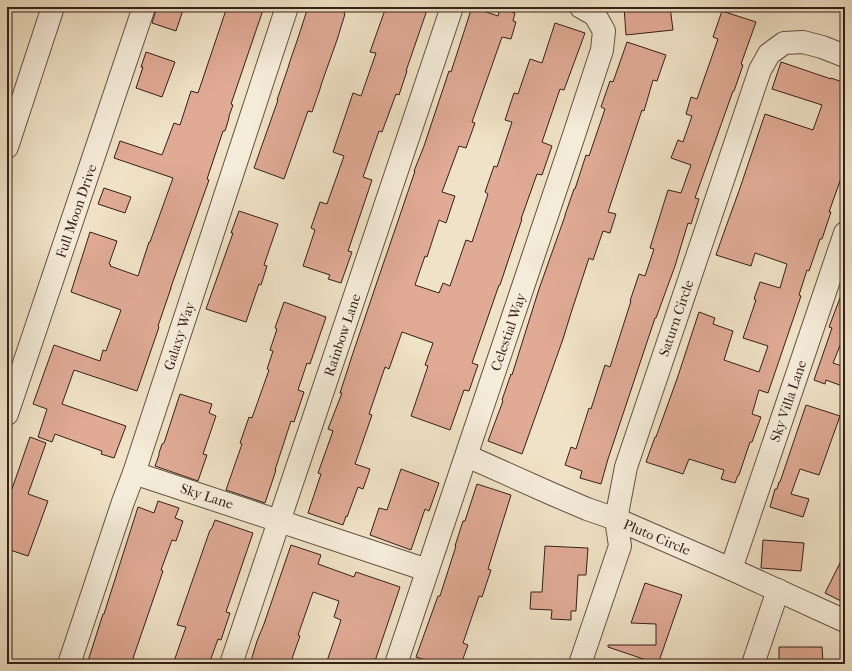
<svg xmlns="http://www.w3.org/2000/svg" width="852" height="671" viewBox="0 0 852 671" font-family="'IM FELL French Canon',serif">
<rect width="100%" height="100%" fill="#f0e2c6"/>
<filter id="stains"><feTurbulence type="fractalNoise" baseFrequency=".005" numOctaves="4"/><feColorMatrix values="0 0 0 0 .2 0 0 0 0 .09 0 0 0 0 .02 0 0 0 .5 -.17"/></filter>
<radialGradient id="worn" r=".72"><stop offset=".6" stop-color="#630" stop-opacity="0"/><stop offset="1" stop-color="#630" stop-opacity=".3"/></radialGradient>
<!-- building -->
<g fill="#e0aa95" stroke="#342018">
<path d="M 157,7 L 184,7 L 176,31 L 152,23 Z"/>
<path d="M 227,7 L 264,7 L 231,104 L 233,105 L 229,116 L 229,118 L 225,131 L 223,131 L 207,179 L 209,180 L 171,287 L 171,288 L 158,326 L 159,327 L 137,391 L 74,370 L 62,404 L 126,426 L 114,458 L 101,454 L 102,451 L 55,434 L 52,442 L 38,437 L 47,409 L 33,404 L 54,345 L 100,361 L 103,350 L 106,351 L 121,310 L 71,292 L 90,232 L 117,241 L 109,264 L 111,265 L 110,266 L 138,276 L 149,242 L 150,242 L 173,178 L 114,158 L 120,141 L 162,155 L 174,123 L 180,125 L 191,91 L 198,93 Z"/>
<path d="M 308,7 L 346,7 L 344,14 L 345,14 L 337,40 L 321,85 L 321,86 L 312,112 L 308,111 L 284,179 L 254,168 L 278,100 L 277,100 L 289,65 L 289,64 L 298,38 Z"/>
<path d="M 386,7 L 428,7 L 406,71 L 407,71 L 399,95 L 396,94 L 382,132 L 379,131 L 363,177 L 372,180 L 348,251 L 352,252 L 341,283 L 328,279 L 330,275 L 303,266 L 315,230 L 311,228 L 320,202 L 327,204 L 344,156 L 333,152 L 353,93 L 361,96 L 376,53 L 370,52 Z"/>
<path d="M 472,7 L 498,16 L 500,8 L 515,13 L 513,21 L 516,22 L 511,39 L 502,37 L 472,122 L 475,123 L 466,148 L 459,146 L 442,192 L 455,196 L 446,223 L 439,220 L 427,257 L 425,256 L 415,285 L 439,293 L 443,283 L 450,286 L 466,240 L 472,242 L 488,194 L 485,192 L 494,166 L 497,167 L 512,122 L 505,120 L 514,93 L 518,94 L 530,59 L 542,63 L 555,23 L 585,33 L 564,90 L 560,89 L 542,142 L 552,146 L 542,175 L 537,174 L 521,219 L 522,219 L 500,285 L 499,285 L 472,363 L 478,365 L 469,391 L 464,390 L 450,430 L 411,416 L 428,366 L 425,365 L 433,343 L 402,332 L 389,369 L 385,367 L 369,414 L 372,415 L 355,464 L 370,469 L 363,489 L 358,487 L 347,517 L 346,516 L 343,525 L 308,513 L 321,474 L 318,473 L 333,431 L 328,429 L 342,393 L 340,393 L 352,356 L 377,282 L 399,218 L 415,171 L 414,171 L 424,146 L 449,71 L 451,72 Z"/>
<path d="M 624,7 L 670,7 L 673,30 L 626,35 Z"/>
<path d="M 722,11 L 756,22 L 741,64 L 743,65 L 734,91 L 733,91 L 695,198 L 699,199 L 691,224 L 688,223 L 675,266 L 656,318 L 655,318 L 608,459 L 601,484 L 580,478 L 582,471 L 565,465 L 571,447 L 576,449 L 589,408 L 591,409 L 605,365 L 610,367 L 631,301 L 630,301 L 639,274 L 645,276 L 654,249 L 650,248 L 668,190 L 681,193 L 691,165 L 671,158 L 678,140 L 683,142 L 692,116 L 686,114 L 691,97 L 697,99 L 718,39 L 713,37 Z"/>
<path d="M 627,42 L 666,55 L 657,81 L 653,80 L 644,111 L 642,110 L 608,212 L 616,214 L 610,233 L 603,231 L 593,260 L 589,258 L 571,313 L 563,339 L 522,454 L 488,441 L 503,401 L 502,400 L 511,374 L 512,375 L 539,289 L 565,216 L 565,215 L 574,189 L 575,189 L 586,155 L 589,156 L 605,109 L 601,107 L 610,81 L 613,82 Z"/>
<path d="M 146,52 L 175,62 L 162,97 L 136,88 L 143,67 L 141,67 Z"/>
<path d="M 781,62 L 831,79 L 831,78 L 845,83 L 845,167 L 829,212 L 831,212 L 822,239 L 820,239 L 809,271 L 807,270 L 799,295 L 801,296 L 768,393 L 759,390 L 752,414 L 761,417 L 752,442 L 750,442 L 739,475 L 738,475 L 735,483 L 721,479 L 724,470 L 689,459 L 683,474 L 646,462 L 655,437 L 656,437 L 677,379 L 699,312 L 715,318 L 713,324 L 733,331 L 724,360 L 759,372 L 768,346 L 743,338 L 756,300 L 754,299 L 760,282 L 780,288 L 787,264 L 755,253 L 751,266 L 716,255 L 723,235 L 740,188 L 765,114 L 813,130 L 822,105 L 772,89 Z"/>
<path d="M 104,188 L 131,197 L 125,213 L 98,204 Z"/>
<path d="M 239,211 L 278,224 L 264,265 L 267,266 L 261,285 L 259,284 L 246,322 L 206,309 L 233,233 L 231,233 Z"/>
<path d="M 843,290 L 845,291 L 845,333 L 833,363 L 845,367 L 845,387 L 826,380 L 825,384 L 814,380 L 832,328 L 829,327 Z"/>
<path d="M 284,302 L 326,317 L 310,364 L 307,363 L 298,390 L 304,392 L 294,422 L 291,421 L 275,470 L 276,470 L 265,503 L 226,490 L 242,444 L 240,443 L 249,417 L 252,418 L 269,370 L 267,369 L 273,351 L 270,350 L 277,329 L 275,328 Z"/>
<path d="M 180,394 L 212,404 L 209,413 L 216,416 L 203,454 L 207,455 L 198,481 L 155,466 L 159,455 L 159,453 L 162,444 L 164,443 Z"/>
<path d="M 806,405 L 840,416 L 819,475 L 800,469 L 791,494 L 809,499 L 803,517 L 770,507 L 775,489 L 777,489 L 779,482 L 780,482 Z"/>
<path d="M 30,437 L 46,443 L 28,494 L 48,501 L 28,556 L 7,549 L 7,487 L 12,489 Z"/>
<path d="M 401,469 L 439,483 L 429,511 L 425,509 L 411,550 L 370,535 L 379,508 L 387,510 Z"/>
<path d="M 477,484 L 511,495 L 488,569 L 491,570 L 482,597 L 479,596 L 463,643 L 468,645 L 461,664 L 437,664 L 416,657 L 438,596 L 440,596 L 456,546 L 455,546 L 463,521 L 465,521 Z"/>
<path d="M 158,501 L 179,508 L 175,518 L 183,521 L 176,541 L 172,540 L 161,570 L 163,571 L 131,664 L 87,664 L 103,614 L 104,614 L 138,507 L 154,513 Z"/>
<path d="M 215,520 L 253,533 L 226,612 L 230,613 L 221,640 L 218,639 L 209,664 L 173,664 L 186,627 L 177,625 L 210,530 L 212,528 Z"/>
<path d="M 763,540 L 804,543 L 801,571 L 761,568 Z"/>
<path d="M 291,545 L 321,555 L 318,564 L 354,577 L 356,572 L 400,587 L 374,664 L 326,664 L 341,620 L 334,617 L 339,601 L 313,592 L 298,635 L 300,636 L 290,664 L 250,664 L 257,641 L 264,624 Z"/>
<path d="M 545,546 L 588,548 L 586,575 L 578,575 L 576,611 L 571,611 L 571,620 L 551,619 L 552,610 L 530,609 L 531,592 L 542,592 Z"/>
<path d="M 845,553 L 845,603 L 825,593 Z"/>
<path d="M 645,583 L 682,595 L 658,664 L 655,664 L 655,663 L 608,647 L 608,645 L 656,645 L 656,624 L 631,623 Z"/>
<path d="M 779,647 L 822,647 L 823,664 L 779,664 Z"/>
</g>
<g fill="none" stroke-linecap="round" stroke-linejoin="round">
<defs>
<g id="minor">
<path d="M 7,147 L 53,7"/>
<path d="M 7,414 L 144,7"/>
<path d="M 467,456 L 552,494 L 587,509 L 616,519 L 731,569 L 845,621"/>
<path d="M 134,473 L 427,570"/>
<path d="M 731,569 L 845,233"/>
<path d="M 69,664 L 123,502 L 134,473 L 287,7"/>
<path d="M 231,664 L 452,7"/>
<path d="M 396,664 L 573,138 L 602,50 L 604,31 L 595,15 L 581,7"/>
<path d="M 580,664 L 620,546 L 616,519 L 626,467 L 760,70 L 769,54 L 784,43 L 803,42 L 822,47 L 845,56"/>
<path d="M 753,664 L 778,590"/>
</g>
</defs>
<!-- minor casing -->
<use href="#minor" stroke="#635044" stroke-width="24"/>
<!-- minor -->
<use href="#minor" stroke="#f5ecda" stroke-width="22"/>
</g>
<g text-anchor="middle" stroke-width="3.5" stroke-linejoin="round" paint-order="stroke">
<!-- street labels -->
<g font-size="14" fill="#342018" stroke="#f5ecda">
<text transform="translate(76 211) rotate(-71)" y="5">Full Moon Drive</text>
<text transform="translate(676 318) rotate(-71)" y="5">Saturn Circle</text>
<text transform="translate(508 332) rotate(-71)" y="5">Celestial Way</text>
<text transform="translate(342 335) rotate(-71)" y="5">Rainbow Lane</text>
<text transform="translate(179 336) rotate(-72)" y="5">Galaxy Way</text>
<text transform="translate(788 401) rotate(-71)" y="5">Sky Villa Lane</text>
<text transform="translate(207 496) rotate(18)" y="5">Sky Lane</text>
<text transform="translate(657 537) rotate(23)" y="5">Pluto Circle</text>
</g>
</g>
<!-- margin -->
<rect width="852" height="671" fill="none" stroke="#f0e2c6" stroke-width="24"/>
<rect x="8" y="8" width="836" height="655" fill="none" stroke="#342018" stroke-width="2"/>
<rect x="12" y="12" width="828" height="647" fill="none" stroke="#342018"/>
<rect width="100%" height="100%" filter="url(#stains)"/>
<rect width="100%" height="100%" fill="url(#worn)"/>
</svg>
